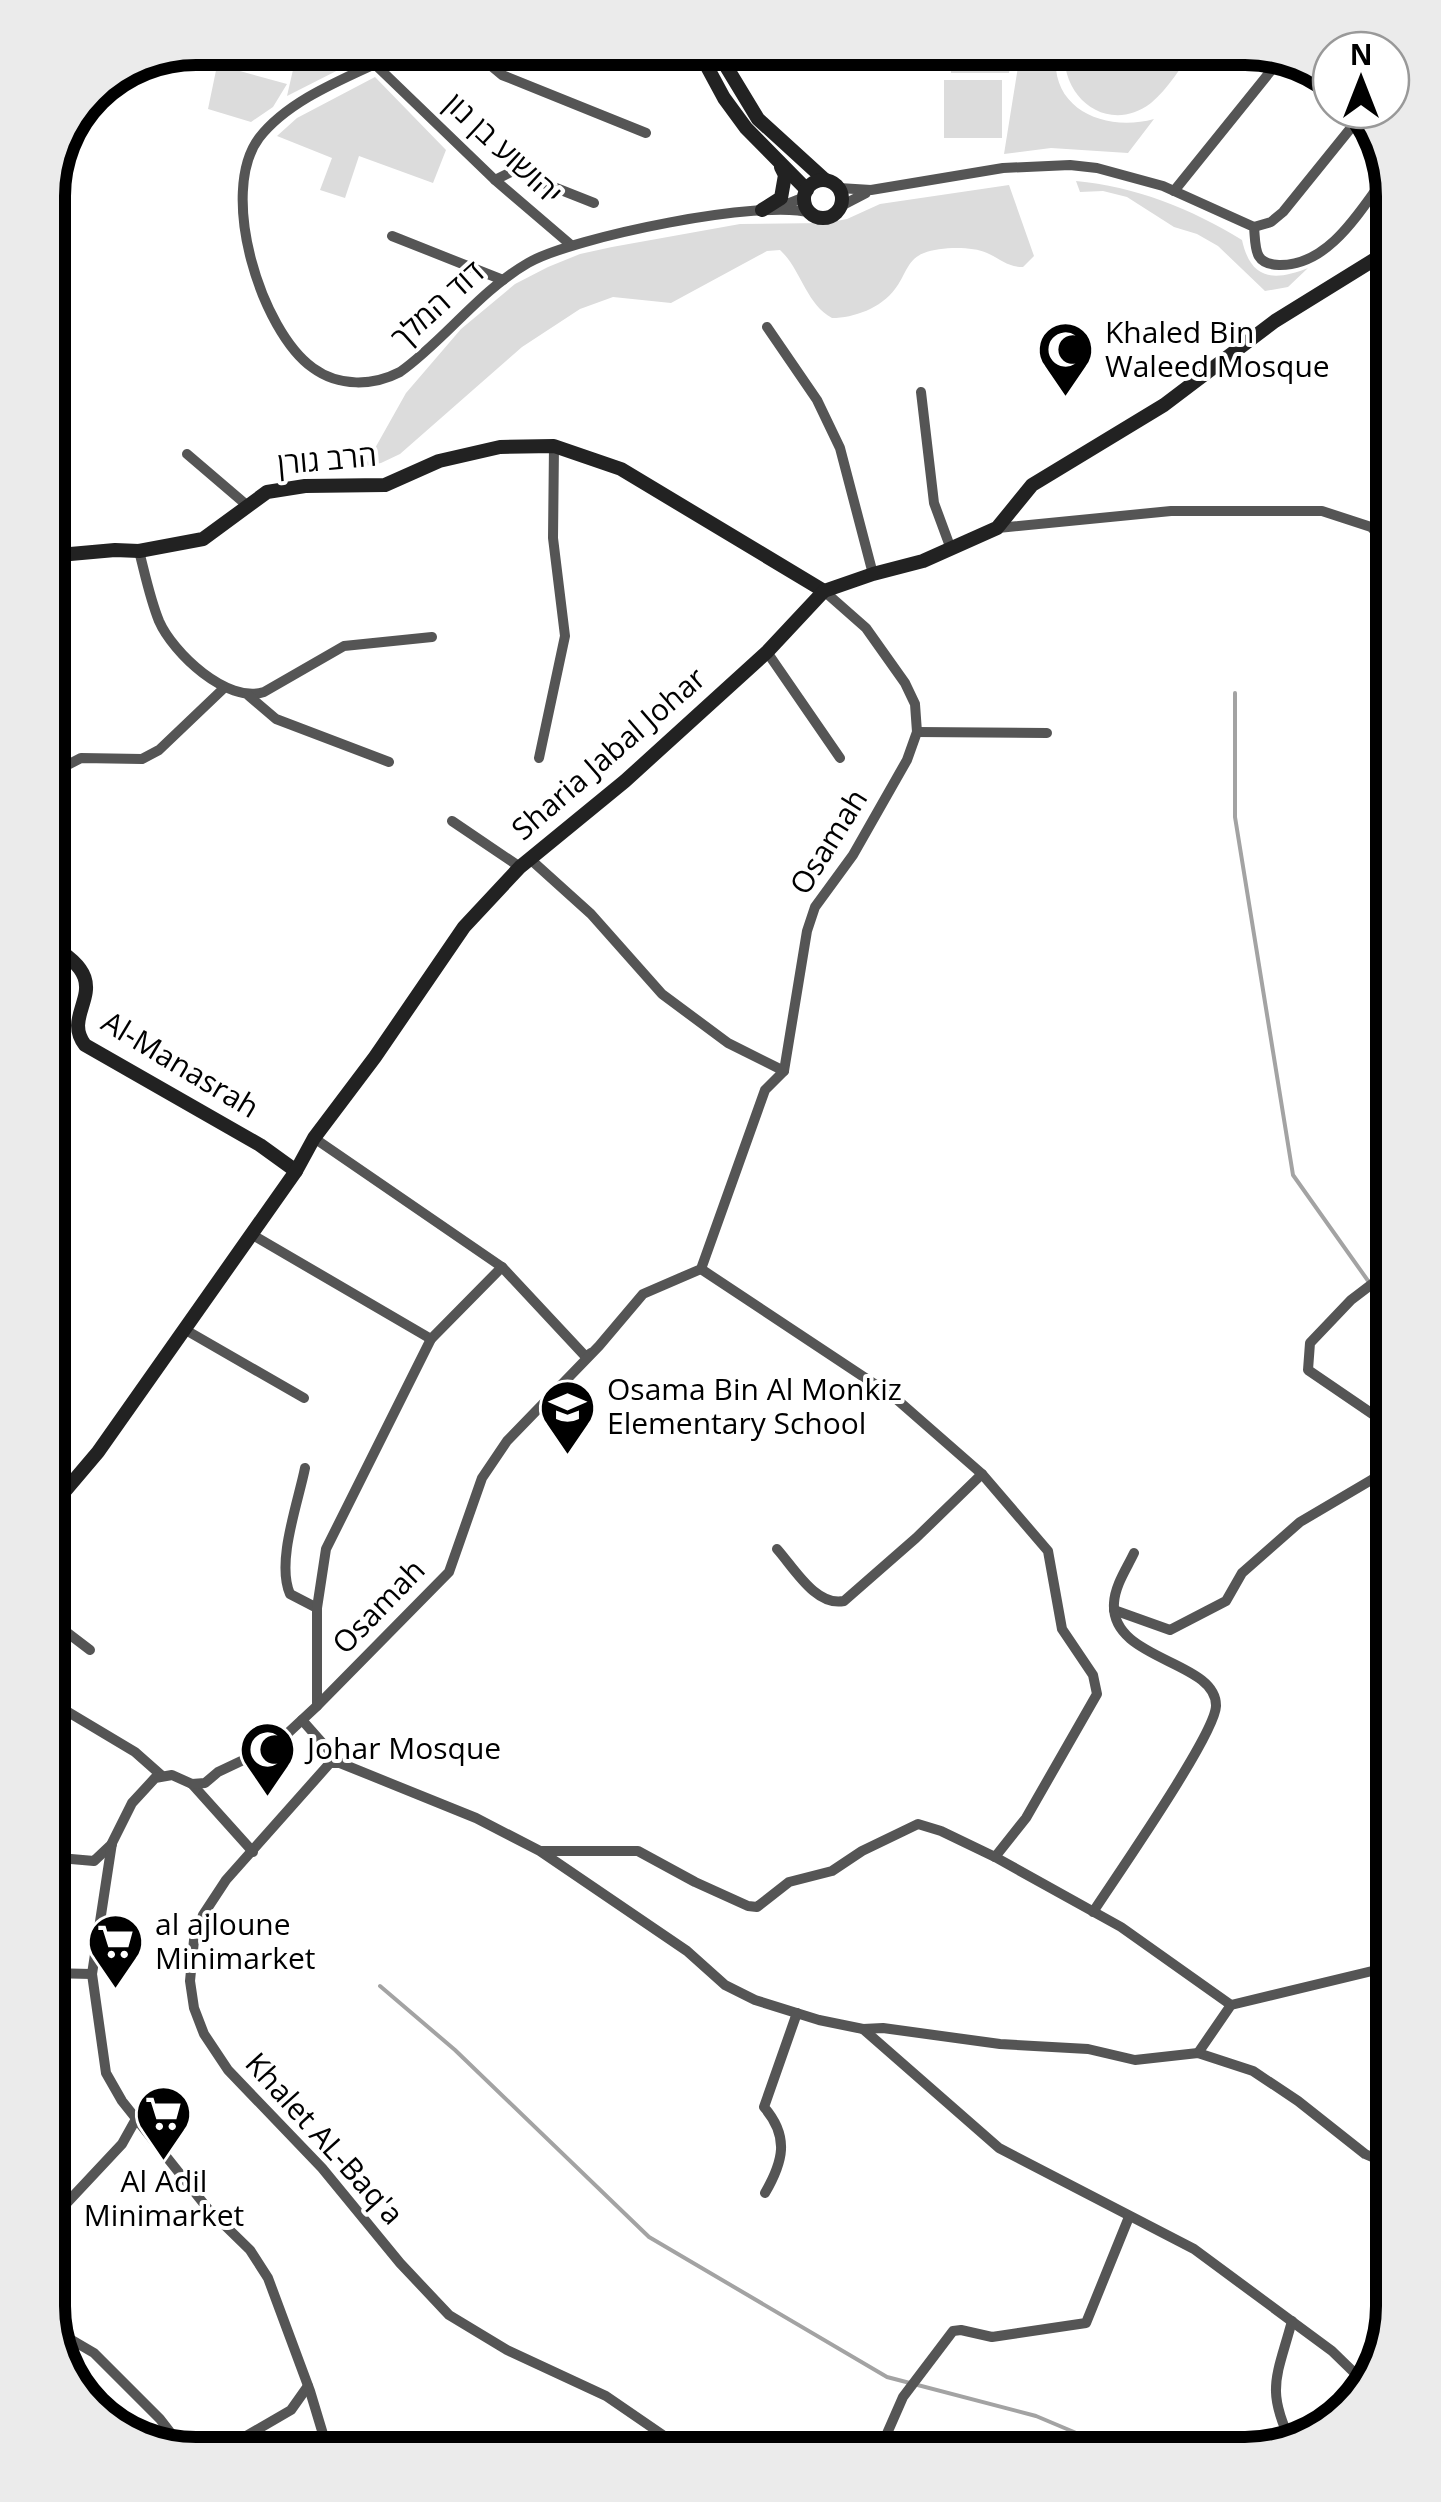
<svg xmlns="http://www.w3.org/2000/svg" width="1441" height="2502" viewBox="0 0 1441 2502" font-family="'Open Sans',Heebo,sans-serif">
<rect width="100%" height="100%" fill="#fff"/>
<!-- green -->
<g fill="#dcdcdc">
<path d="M 298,48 L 341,48 L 356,61 L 287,96 Z"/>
<path d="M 950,48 L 1014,48 L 1009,73 L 951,73 Z"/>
<path d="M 1021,48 L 1057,48 C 1046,108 1104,133 1154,119 L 1128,153 L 1051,148 L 1004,154 Z"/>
<path d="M 1065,48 L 1195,48 C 1182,65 1168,89 1151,103 C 1108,136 1059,97 1065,48 Z"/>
<path d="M 219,56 L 231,58 L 229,68 L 287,84 L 273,107 L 251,122 L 208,109 Z"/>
<path d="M 375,77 L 446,150 L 433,183 L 359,156 L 345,198 L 320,190 L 332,158 L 277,136 L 297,118 Z"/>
<rect x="944" y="80" width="58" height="58"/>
<path d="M 1076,181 C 1134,186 1192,209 1242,240 C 1251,281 1275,281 1308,268 L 1288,287 L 1265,291 L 1218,246 L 1197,234 L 1174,227 L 1127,197 L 1103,191 L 1080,192 Z"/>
<path d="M 50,183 L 59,504 L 48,506 L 48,187 Z"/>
<path d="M 1009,185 L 1034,256 L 1023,267 C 1007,267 1001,259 987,253 C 971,246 940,247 924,253 C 907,259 905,277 895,289 C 881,308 854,318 832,318 C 806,304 801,269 780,250 L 767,251 L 671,303 L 613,297 L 580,309 L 522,347 L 400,454 L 381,463 L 365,466 L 406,393 L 461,329 L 515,284 L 548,267 L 580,254 L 612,247 L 740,224 L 826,223 L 847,219 L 880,204 Z"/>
</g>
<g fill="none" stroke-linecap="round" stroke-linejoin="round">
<!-- stream -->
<g stroke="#a3a3a3" stroke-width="4">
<path d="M 1235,693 L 1235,817 L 1293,1175 L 1393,1316"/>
<path d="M 380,1986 L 455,2050 L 649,2237 L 887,2377 L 1036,2416 L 1126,2454"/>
</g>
<!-- street -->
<g stroke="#555" stroke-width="10">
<path d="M 358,48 L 495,180 L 571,245"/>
<path d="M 408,48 C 361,73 293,94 259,138 C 218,193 261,331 313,368 C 339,387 373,386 400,372 C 445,340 478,292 528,263 C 573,237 764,198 811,213"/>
<path d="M 478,48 L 484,60 L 502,75 L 646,133"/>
<path d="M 495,180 L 513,171 L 594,203"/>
<path d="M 839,188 L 871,190 L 1003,168 L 1070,165 L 1097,168 L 1163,186 L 1254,227 C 1256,248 1253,264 1279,265 C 1330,266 1361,209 1388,173"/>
<path d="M 1174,191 L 1282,57"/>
<path d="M 782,206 L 805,197"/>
<path d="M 841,206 L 866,193"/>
<path d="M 1254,227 L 1271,222 L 1283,212 L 1363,113"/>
<path d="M 392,236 L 503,280"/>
<path d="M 767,327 L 817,400 L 840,448 L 873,574"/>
<path d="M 921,392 L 934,503 L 951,549"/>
<path d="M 187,454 L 249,507"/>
<path d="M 998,528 L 1171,511 L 1322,511 L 1371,527 L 1385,541 L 1393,562"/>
<path d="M 139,551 C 145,574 150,599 159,621 C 173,653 227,704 264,692 L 344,646 L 432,637"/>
<path d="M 767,652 L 840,758"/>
<path d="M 249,696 L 276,719 L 389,762"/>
<path d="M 917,732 L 1047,733"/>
<path d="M 539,758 L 565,636 L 553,538 L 554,446"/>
<path d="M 48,775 L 81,758 L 142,759 L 159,750 L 223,689"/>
<path d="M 452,821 L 520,867"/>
<path d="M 530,859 L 591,914 L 662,994 L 728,1043 L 784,1071"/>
<path d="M 314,1138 L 502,1267 L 586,1357 L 591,1353"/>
<path d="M 251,1234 L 431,1339"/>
<path d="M 701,1269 L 894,1397 L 982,1474 L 1048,1551 L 1062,1629 L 1093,1675 L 1097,1694 L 1026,1818 L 995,1857"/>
<path d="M 184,1329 L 304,1398"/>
<path d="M 1393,1428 L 1308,1370 L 1310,1343 L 1351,1300 L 1393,1268"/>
<path d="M 305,1468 C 298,1503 276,1562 290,1594 L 317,1608"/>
<path d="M 777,1549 C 794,1568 816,1607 844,1601 L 916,1538 L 982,1474"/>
<path d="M 1114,1610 L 1170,1630 L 1226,1601 L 1242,1573 L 1300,1522 L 1373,1479 L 1393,1452"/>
<path d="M 48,1618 L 90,1650"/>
<path d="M 48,1700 L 135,1752 L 161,1775"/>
<path d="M 317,1706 L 317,1608 L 326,1549 L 431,1339 L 502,1267"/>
<path d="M 302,1720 L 340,1763 L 476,1818 L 540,1851 L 687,1951 L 725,1985 L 755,2000 L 819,2020 L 863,2029 L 883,2028 L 1000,2044 L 1088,2049 L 1135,2060 L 1198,2053 L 1253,2071 L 1298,2101 L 1365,2154 L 1393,2166"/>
<path d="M 340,1763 L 330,1763 L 226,1880 L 203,1915 L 194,1940 L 190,1981 L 194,2008 L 204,2034 L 228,2070 L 322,2168 L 400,2263 L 449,2315 L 507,2350 L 606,2396 L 676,2444 L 685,2454"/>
<path d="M 192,1784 L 253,1852"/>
<path d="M 541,1851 L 638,1851 L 695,1882 L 748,1906 L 757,1907 L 789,1882 L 832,1871 L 862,1851 L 918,1824 L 941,1831 L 995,1857 L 1121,1927 L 1231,2005"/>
<path d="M 48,1857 L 94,1861 L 112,1844"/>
<path d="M 1093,1912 C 1115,1878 1215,1735 1216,1706 C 1217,1660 1110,1661 1114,1603 C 1115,1585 1127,1568 1134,1553"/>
<path d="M 48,1973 L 92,1974"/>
<path d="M 863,2029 L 999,2148 L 1194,2249 L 1332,2351 L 1369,2387"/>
<path d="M 1198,2053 L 1231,2005 L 1393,1966"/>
<path d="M 765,2193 C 783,2162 790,2137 764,2107 L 797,2013"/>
<path d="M 48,2223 L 122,2144 L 136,2119"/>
<path d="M 53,2329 L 94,2353 L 160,2419 L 187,2454"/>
<path d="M 1292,2444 C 1265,2389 1277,2377 1292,2321"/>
<path d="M 215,2454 L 291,2410 L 308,2386"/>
<path d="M 329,2454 L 310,2391 L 268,2278 L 250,2250 L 208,2209 L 122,2101 L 106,2073 L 92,1974 L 112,1843 L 132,1803 L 155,1778 L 172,1775 L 192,1784 L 205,1783 L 218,1772 L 275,1745 L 317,1706 L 449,1572 L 482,1478 L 507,1441 L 599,1346 L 643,1294 L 701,1269 L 765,1090 L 784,1071 L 807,931 L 815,907 L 853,855 L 907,760 L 917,732 L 915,704 L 905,683 L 866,628 L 824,591"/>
<path d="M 878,2454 L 903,2397 L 953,2331 L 961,2330 L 992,2337 L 1086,2323 L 1129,2217"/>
</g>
<!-- secondary -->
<g stroke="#222" stroke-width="14">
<path d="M 697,48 L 724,98 L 746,128 L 807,190"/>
<path d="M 715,48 L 758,119 L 825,180"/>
<circle cx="823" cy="199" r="19"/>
<path d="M 762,210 L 781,198 L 785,175 L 781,167"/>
<path d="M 48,556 L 115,550 L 139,551 L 203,539 L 267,492 L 305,486 L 385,485 L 439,461 L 500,447 L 554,446 L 621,469 L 824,591"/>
<path d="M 48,944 C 124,985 58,1010 85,1045 L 260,1145 L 296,1171"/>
<path d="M 48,1511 L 98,1452 L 296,1171 L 314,1138 L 375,1057 L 464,927 L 520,867 L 625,781 L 767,652 L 824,591 L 873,574 L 923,561 L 997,528 L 1032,485 L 1164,405 L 1275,321 L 1393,248"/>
</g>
</g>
<!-- icons -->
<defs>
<symbol id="mosque-pin" viewBox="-11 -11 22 30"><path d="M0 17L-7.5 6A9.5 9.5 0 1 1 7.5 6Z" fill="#000" stroke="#fff"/><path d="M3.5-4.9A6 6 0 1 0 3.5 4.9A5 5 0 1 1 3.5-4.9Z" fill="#fff"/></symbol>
<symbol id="school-pin" viewBox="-11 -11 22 30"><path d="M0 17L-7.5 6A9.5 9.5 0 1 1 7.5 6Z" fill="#000" stroke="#fff"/><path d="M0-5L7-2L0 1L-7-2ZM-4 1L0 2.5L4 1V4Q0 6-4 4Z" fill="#fff"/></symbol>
<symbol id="supermarket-pin" viewBox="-11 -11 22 30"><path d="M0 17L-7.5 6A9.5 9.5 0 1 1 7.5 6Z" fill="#000" stroke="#fff"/><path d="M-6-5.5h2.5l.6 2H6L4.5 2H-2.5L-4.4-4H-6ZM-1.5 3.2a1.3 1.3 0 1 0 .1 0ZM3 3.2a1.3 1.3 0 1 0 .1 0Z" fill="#fff"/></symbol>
</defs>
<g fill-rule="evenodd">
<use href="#mosque-pin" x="1034" y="318" width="63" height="86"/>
<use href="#school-pin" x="536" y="1376" width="63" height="86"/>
<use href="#mosque-pin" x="236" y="1718" width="63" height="86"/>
<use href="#supermarket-pin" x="84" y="1910" width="63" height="86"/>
<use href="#supermarket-pin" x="132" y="2082" width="63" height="86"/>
</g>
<g text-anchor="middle" stroke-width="8" stroke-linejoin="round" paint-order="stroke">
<!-- street labels -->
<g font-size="30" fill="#000" stroke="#fff">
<text transform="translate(503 149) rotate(43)" y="10">יהושוע בן נון</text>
<text transform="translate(438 305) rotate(-42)" y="10">דוד המלך</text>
<text transform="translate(327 460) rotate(-5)" y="10">הרב גורן</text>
<text transform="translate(609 754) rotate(-41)" y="10">Sharia Jabal Johar</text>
<text transform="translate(829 842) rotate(-58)" y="10">Osamah</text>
<text transform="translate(180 1065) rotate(31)" y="10">Al-Manasrah</text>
<text transform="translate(379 1607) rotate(-46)" y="10">Osamah</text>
<text transform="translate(324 2139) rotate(48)" y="10">Khalet AL-Baq'a</text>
</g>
<!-- poi labels -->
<g font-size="30" fill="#000" stroke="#fff" text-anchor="start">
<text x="1105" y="343">Khaled Bin<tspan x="1105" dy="34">Waleed Mosque</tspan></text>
<text x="607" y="1400">Osama Bin Al Monkiz<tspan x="607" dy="34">Elementary School</tspan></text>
<text x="307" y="1759">Johar Mosque</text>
<text x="155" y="1935">al ajloune<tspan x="155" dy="34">Minimarket</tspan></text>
<text x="164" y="2192" text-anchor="middle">Al Adil<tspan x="164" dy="34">Minimarket</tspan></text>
</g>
</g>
<!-- crop -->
<path d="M0 0H1441V2502H0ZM196 65H1245A131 131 0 0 1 1376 196V2306A131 131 0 0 1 1245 2437H196A131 131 0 0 1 65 2306V196A131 131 0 0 1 196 65Z" fill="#ebebeb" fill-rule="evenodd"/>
<path fill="none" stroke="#000" stroke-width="12" d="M196 65H1245A131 131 0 0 1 1376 196V2306A131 131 0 0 1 1245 2437H196A131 131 0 0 1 65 2306V196A131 131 0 0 1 196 65Z"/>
<!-- north arrow -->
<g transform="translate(1361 80)"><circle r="48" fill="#ffffff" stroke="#999999" stroke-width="2.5"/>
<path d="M0-8L18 38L0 25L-18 38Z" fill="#000000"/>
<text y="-15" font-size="28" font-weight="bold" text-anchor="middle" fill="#000000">N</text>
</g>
</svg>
